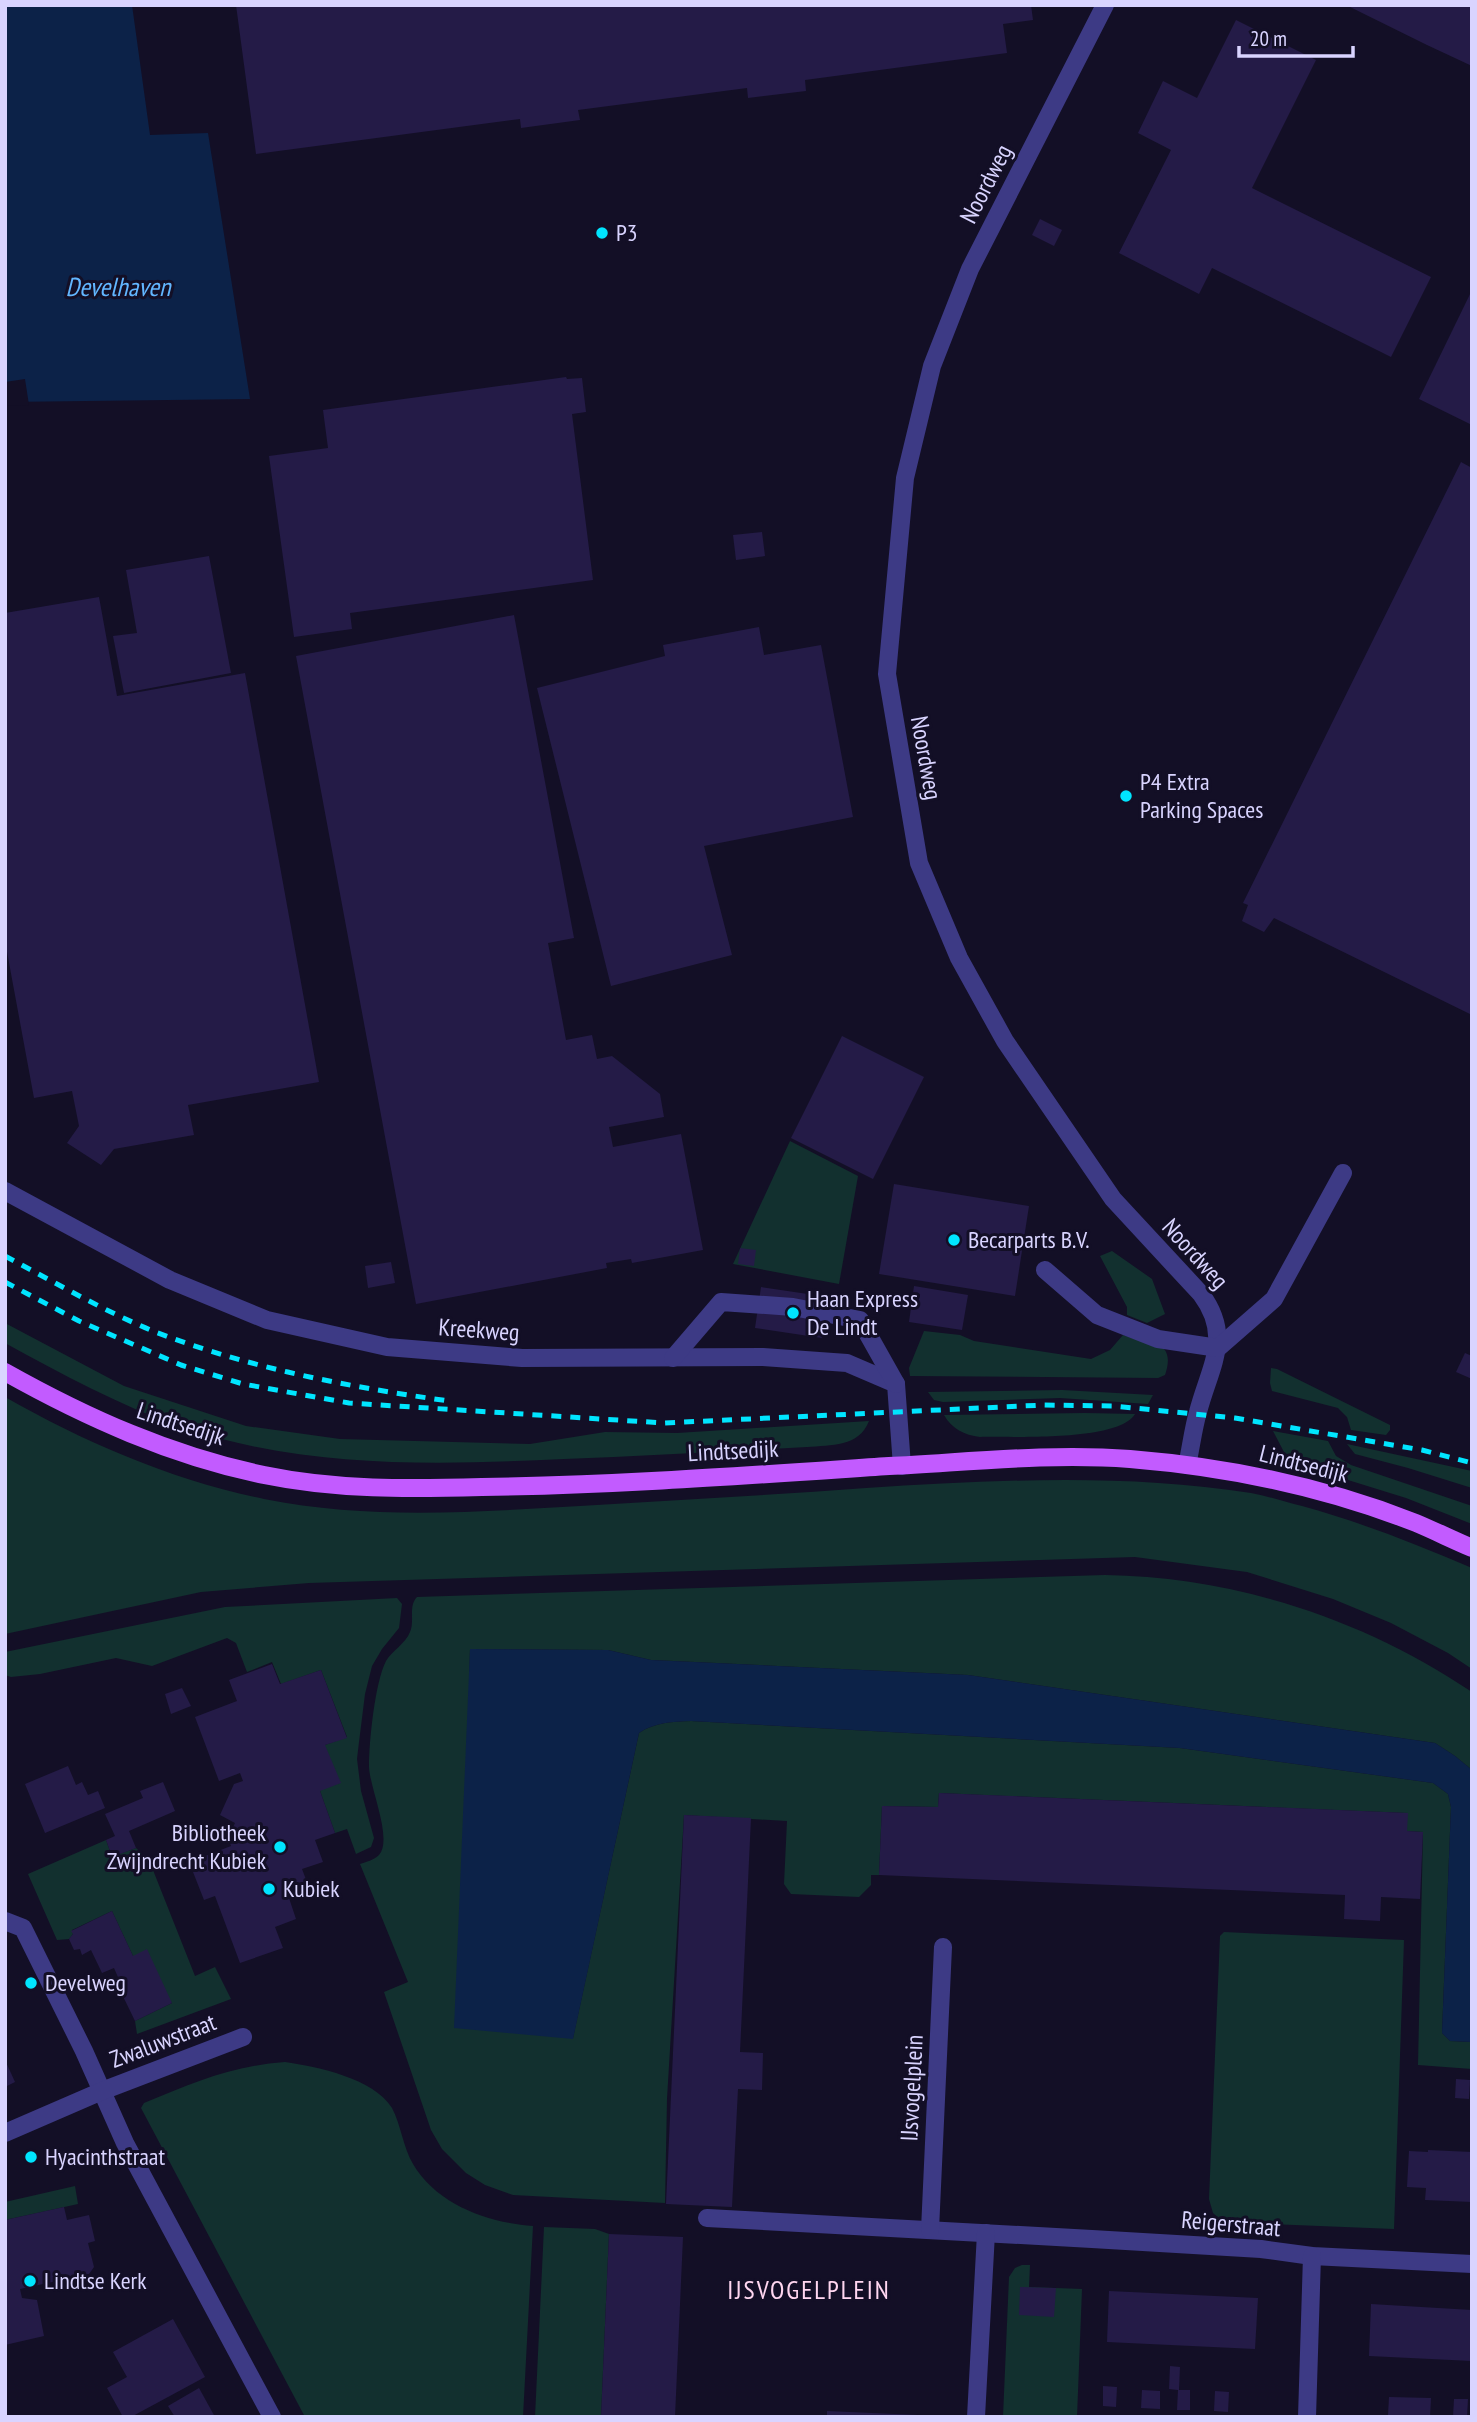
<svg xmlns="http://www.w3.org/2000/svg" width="1477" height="2422" viewBox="0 0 1477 2422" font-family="'PT Sans Narrow',sans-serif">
<rect width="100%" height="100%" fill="#130f26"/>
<!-- green -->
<g fill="#12302f">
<path d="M 790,1141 L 858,1176 L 839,1284 L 733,1264 Z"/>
<path d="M 1112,1251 L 1152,1279 L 1165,1314 L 1147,1323 L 1127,1315 L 1127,1307 L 1100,1256 Z"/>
<path d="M 5,1323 L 124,1386 L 246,1426 L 340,1439 L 530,1444 L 605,1432 L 677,1433 L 869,1421 C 859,1447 831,1445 807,1447 C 726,1451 645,1456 564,1459 C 436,1465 305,1469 182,1427 C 120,1406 62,1374 5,1343 Z"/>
<path d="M 924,1331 L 960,1335 L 974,1341 L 1091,1359 L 1110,1350 L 1123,1335 L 1164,1349 C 1170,1356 1168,1366 1165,1375 L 1158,1378 L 910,1376 L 909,1368 Z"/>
<path d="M 1271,1368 L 1277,1369 L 1390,1425 L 1390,1430 L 1386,1435 L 1351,1430 L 1347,1417 L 1338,1408 L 1272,1391 L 1270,1383 Z"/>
<path d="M 1062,1390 L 1153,1395 L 1148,1404 L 1060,1398 L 943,1402 L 934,1400 L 928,1392 Z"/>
<path d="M 5,1397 C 86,1443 172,1480 264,1499 C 368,1520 475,1512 580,1506 C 676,1500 771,1495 866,1488 C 995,1480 1123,1473 1251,1493 C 1268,1496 1285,1502 1302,1506 C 1360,1522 1416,1544 1472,1568 L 1472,1669 L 1448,1653 L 1391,1623 L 1333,1599 L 1247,1572 L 1135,1557 L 309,1583 L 201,1592 L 5,1634 Z"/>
<path d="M 1085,1413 L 1135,1414 C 1118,1442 1013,1436 980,1437 C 964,1435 952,1429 944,1415 Z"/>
<path d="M 1273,1431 L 1328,1441 L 1336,1456 L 1351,1465 L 1472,1506 L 1472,1524 L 1406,1498 L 1306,1467 L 1284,1452 Z"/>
<path d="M 1347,1444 L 1472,1471 L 1472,1488 L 1408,1468 L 1355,1454 Z"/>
<path d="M 1105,1575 C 1235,1577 1364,1619 1472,1692 L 1472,1770 L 1455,1756 L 1435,1743 L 968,1675 L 651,1660 L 608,1650 L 470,1649 L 468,1732 L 573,2038 L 639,1733 C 655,1722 672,1722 691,1721 L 1180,1748 L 1433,1783 L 1448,1794 L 1451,1807 L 1442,2033 L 1450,2041 L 1472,2042 L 1472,2069 L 1418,2065 L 1423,1832 L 1407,1831 L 1407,1813 L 939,1793 L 938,1807 L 882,1806 L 879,1875 L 871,1875 L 871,1885 L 859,1897 L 791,1894 L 784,1884 L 787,1821 L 684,1815 L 667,2099 L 665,2203 L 513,2195 L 485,2185 L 466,2173 L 442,2149 L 431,2130 L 384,1992 L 408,1982 L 360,1864 C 366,1862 374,1860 379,1855 C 393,1839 370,1789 369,1767 C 369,1742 375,1682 386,1661 C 392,1651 406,1643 410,1632 C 415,1621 408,1606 417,1597 Z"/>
<path d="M 397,1598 L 402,1604 L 399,1628 L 382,1649 L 372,1666 L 365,1694 L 359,1742 L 357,1759 L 361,1791 L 374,1838 L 371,1847 L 356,1854 L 347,1829 L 335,1833 L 320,1791 L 325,1745 L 347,1737 L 321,1670 L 281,1684 L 272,1662 L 247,1672 L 236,1643 L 227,1638 L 152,1666 L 116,1658 L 40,1674 L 11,1677 L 5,1675 L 5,1652 L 225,1607 Z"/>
<path d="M 106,1840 L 110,1851 L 119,1854 L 136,1848 L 149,1860 L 195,1976 L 215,1967 L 231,1999 L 137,2034 L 135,2021 L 172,2003 L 133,1956 L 112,1911 L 72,1930 L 73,1934 L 69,1939 L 57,1940 L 28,1874 Z"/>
<path d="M 1224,1932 L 1404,1940 L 1394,2229 L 1223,2222 L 1213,2213 L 1209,2199 L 1220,1936 Z"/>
<path d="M 285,2062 C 318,2067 373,2078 392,2108 C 401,2125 403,2147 413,2164 C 437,2205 489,2223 533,2226 L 523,2417 L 305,2417 L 141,2108 L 144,2103 C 193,2083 231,2066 285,2062 Z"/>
<path d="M 75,2186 L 78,2204 L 5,2220 L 5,2202 Z"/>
<path d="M 544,2227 L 595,2229 L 609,2234 L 601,2417 L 535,2417 Z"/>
<path d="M 1022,2265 L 1030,2265 L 1029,2287 L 1082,2289 L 1077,2417 L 1003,2417 L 1009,2277 L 1015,2268 Z"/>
</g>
<!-- water -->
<g fill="#0c2248">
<path d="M 5,5 L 132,5 L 150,135 L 208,133 L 250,399 L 5,402 Z"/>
<path d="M 470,1649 L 608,1650 L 651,1660 L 968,1675 L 1435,1743 L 1455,1756 L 1472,1770 L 1472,2042 L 1450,2041 L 1442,2033 L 1451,1807 L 1448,1794 L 1433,1783 L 1180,1748 L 691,1721 C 672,1722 655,1722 639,1733 L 573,2039 L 454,2028 Z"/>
</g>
<!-- pier -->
<path fill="#130f26" d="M 25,379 L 29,405 L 5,406 L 5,382 Z"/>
<!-- building -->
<g fill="#241b47">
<path d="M 236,5 L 1031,5 L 1033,20 L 1003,24 L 1007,53 L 805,80 L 806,91 L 748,98 L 747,88 L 578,110 L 580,120 L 521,128 L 520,119 L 256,154 Z"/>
<path d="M 1346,5 L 1472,5 L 1472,66 L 1427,45 Z"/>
<path d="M 1236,20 L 1316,60 L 1252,188 L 1431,277 L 1391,357 L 1212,268 L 1199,294 L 1119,253 L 1171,150 L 1138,133 L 1163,81 L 1197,98 Z"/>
<path d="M 1040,219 L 1062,230 L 1054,246 L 1032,235 Z"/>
<path d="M 1472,290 L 1472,425 L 1419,399 Z"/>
<path d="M 566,377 L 567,379 L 582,378 L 586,412 L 572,414 L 593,580 L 350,613 L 352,629 L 294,637 L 269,456 L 328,448 L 323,410 Z"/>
<path d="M 1461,462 L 1472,468 L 1472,1015 L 1274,918 L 1264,932 L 1242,921 L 1248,905 L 1243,903 Z"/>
<path d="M 762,532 L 765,556 L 736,560 L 733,535 Z"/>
<path d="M 209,556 L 231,673 L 124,693 L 113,636 L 137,633 L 126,570 Z"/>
<path d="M 99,597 L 117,696 L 245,673 L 319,1082 L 188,1105 L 194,1135 L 114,1149 L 101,1165 L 67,1143 L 79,1126 L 72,1091 L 34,1098 L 5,941 L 5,613 Z"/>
<path d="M 514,615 L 574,938 L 548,943 L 566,1040 L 592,1035 L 597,1059 L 612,1056 L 660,1094 L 664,1117 L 609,1127 L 613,1147 L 681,1134 L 703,1250 L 632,1263 L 631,1259 L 606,1263 L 607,1268 L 416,1304 L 296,656 Z"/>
<path d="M 759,627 L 764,655 L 821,645 L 853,817 L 704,846 L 732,955 L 611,986 L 537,688 L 665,656 L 663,645 Z"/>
<path d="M 842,1036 L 924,1077 L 873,1179 L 791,1138 Z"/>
<path d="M 894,1184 L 1029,1206 L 1015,1296 L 879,1274 Z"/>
<path d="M 740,1248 L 756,1250 L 754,1266 L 738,1264 Z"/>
<path d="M 391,1262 L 395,1283 L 368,1288 L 365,1266 Z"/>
<path d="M 914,1286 L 968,1295 L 962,1330 L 909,1322 Z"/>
<path d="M 761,1287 L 828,1297 L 822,1338 L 755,1328 Z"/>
<path d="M 1465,1353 L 1472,1356 L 1472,1379 L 1456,1372 Z"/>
<path d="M 272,1664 L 280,1684 L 321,1670 L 347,1738 L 325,1745 L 341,1783 L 320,1791 L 335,1833 L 315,1840 L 323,1862 L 302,1869 L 310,1890 L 289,1898 L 296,1919 L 275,1927 L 283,1948 L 240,1963 L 215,1896 L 204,1900 L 193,1872 L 204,1868 L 200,1858 L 231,1846 L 228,1838 L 235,1823 L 220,1815 L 234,1784 L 243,1781 L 240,1773 L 219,1781 L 195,1717 L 237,1701 L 229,1680 Z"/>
<path d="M 182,1688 L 191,1706 L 171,1714 L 165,1694 Z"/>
<path d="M 68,1766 L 76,1785 L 82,1782 L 88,1795 L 98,1791 L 105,1808 L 45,1833 L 25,1784 Z"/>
<path d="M 163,1782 L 175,1811 L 129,1831 L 136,1848 L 120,1854 L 110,1851 L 106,1840 L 115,1836 L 105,1814 L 143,1798 L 140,1791 Z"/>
<path d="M 939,1793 L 1408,1813 L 1407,1831 L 1423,1832 L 1420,1899 L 1381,1897 L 1380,1921 L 1344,1919 L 1345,1895 L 879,1875 L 882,1806 L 938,1807 Z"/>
<path d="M 684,1815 L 751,1818 L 740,2052 L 763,2053 L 762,2090 L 738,2089 L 732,2207 L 666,2204 Z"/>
<path d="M 112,1911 L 133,1956 L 147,1949 L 172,2003 L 135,2021 L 118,1986 L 121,1984 L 114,1968 L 102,1973 L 91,1950 L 82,1955 L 80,1949 L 74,1950 L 69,1939 L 73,1934 L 71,1931 Z"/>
<path d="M 5,2060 L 15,2082 L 5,2087 Z"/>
<path d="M 1456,2079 L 1470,2080 L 1469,2099 L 1455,2098 Z"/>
<path d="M 1428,2150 L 1472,2152 L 1472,2202 L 1425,2200 L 1426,2188 L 1407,2187 L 1409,2151 L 1428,2152 Z"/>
<path d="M 64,2207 L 67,2220 L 89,2215 L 95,2241 L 88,2243 L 94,2267 L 89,2274 L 20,2289 L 22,2298 L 37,2300 L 44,2336 L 5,2345 L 5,2220 Z"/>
<path d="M 609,2234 L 683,2237 L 675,2417 L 601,2417 Z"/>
<path d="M 1020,2287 L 1056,2288 L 1054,2317 L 1019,2315 Z"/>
<path d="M 1109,2291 L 1258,2298 L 1255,2349 L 1107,2342 Z"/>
<path d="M 1371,2304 L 1472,2310 L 1472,2361 L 1369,2356 Z"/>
<path d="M 173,2319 L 205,2377 L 131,2417 L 123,2417 L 107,2388 L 127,2377 L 113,2352 Z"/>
<path d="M 1170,2366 L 1180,2367 L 1179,2390 L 1190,2390 L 1190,2410 L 1177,2410 L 1178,2390 L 1169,2389 Z"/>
<path d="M 1103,2386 L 1117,2387 L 1116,2407 L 1103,2406 Z"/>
<path d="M 199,2388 L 215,2417 L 175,2417 L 168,2406 Z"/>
<path d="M 1142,2390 L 1160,2391 L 1160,2409 L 1141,2408 Z"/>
<path d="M 1215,2391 L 1229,2392 L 1228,2412 L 1214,2411 Z"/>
<path d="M 1389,2397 L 1431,2398 L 1430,2417 L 1388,2415 Z"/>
<path d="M 1454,2399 L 1468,2399 L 1467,2417 L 1453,2417 Z"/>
<path d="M 827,2411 L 918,2415 L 918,2417 L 827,2417 Z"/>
</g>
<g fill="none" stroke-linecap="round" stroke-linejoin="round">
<!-- minor -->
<g stroke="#3d3a85" stroke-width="18">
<path d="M 1105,5 L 970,269 L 932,366 L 905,478 L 887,674 L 919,863 L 959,958 L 1005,1041 L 1113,1199 L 1201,1294 C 1233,1337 1210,1366 1198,1412 C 1193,1429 1191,1448 1187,1465"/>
<path d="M 5,1191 L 170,1280 L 267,1320 L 387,1347 L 522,1358 L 763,1357 L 847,1363 L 896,1384 L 902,1466"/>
<path d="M 1045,1270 L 1097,1315 L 1158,1339 L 1218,1348 L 1274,1299 L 1343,1173"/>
<path d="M 673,1358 L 721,1302 L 793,1307 L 860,1320 L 896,1384"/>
<path d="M 5,1921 L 23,1928 L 84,2051 L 125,2143 L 272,2417"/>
<path d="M 5,2133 L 102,2091 L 243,2037"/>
<path d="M 707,2218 L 1092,2239 L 1261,2249 L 1312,2256 L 1472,2264"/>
<path d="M 930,2230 L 943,1947"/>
<path d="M 976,2417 L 986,2233"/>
<path d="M 1307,2417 L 1312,2256"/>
</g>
<!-- major -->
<path stroke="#c25bff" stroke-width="18" d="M 5,1372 C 87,1418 172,1456 264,1475 C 336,1490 409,1489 482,1487 C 618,1485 753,1475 889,1466 C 969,1462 1050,1453 1130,1459 C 1228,1467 1325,1487 1416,1523 C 1435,1531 1453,1540 1472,1548"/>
<!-- rail -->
<g stroke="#00e5ff" stroke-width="5" stroke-dasharray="10 9" stroke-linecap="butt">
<path d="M 5,1256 C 54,1282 102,1310 153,1331 C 248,1368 349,1387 449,1401"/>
<path d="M 5,1282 L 79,1321 L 181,1365 L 243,1384 L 349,1403 L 664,1423 L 1044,1405 L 1114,1406 L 1235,1418 L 1422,1450 L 1472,1463"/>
</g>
</g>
<!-- markers -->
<g fill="#00e5ff" stroke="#130f26" stroke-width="2.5">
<circle cx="602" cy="233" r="7"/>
<circle cx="1126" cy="796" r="7"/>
<circle cx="954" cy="1240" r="7"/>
<circle cx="793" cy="1313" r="7"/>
<circle cx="280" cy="1847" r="7"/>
<circle cx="269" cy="1889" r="7"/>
<circle cx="31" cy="1983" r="7"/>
<circle cx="31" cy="2157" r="7"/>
<circle cx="30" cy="2281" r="7"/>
</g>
<g text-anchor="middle" stroke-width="6" stroke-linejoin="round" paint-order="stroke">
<!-- street labels -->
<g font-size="24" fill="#d9d4ff" stroke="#130f26">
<text transform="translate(986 184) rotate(-63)" y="8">Noordweg</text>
<text transform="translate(926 758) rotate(80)" y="8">Noordweg</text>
<text transform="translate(1195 1254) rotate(48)" y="8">Noordweg</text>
<text transform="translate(479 1330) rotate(4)" y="8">Kreekweg</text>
<text transform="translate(181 1424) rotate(18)" y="8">Lindtsedijk</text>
<text transform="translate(733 1451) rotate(-3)" y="8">Lindtsedijk</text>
<text transform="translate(1304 1464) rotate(14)" y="8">Lindtsedijk</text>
<text transform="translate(163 2041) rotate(-21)" y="8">Zwaluwstraat</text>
<text transform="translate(912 2088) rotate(-87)" y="8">IJsvogelplein</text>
<text transform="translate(1231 2224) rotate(5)" y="8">Reigerstraat</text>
</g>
<!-- poi labels -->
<g font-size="24" fill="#d9d4ff" stroke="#130f26" text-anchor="start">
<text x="616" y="241">P3</text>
<text x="1140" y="790">P4 Extra<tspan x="1140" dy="28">Parking Spaces</tspan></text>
<text x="968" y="1248">Becarparts B.V.</text>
<text x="807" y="1307">Haan Express<tspan x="807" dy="28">De Lindt</tspan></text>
<text x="266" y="1841" text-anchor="end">Bibliotheek<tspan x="266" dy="28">Zwijndrecht Kubiek</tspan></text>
<text x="283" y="1897">Kubiek</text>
<text x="45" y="1991">Develweg</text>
<text x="45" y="2165">Hyacinthstraat</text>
<text x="44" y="2289">Lindtse Kerk</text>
</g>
<!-- water labels -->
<g font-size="26" font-style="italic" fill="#62b6ff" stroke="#130f26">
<text x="118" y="296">Develhaven</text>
</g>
<!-- neighbourhood labels -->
<g font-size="26" letter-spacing="2" fill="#ffd6f0" stroke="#130f26">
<text x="809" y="2299">IJSVOGELPLEIN</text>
</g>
</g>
<!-- border -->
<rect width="1477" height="2422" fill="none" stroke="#d9d4ff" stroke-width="14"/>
<!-- scale -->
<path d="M1239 46v10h114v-10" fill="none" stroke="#d9d4ff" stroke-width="3.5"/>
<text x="1250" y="46" font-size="21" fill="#d9d4ff" stroke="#130f26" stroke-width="5" paint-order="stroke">20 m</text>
</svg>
